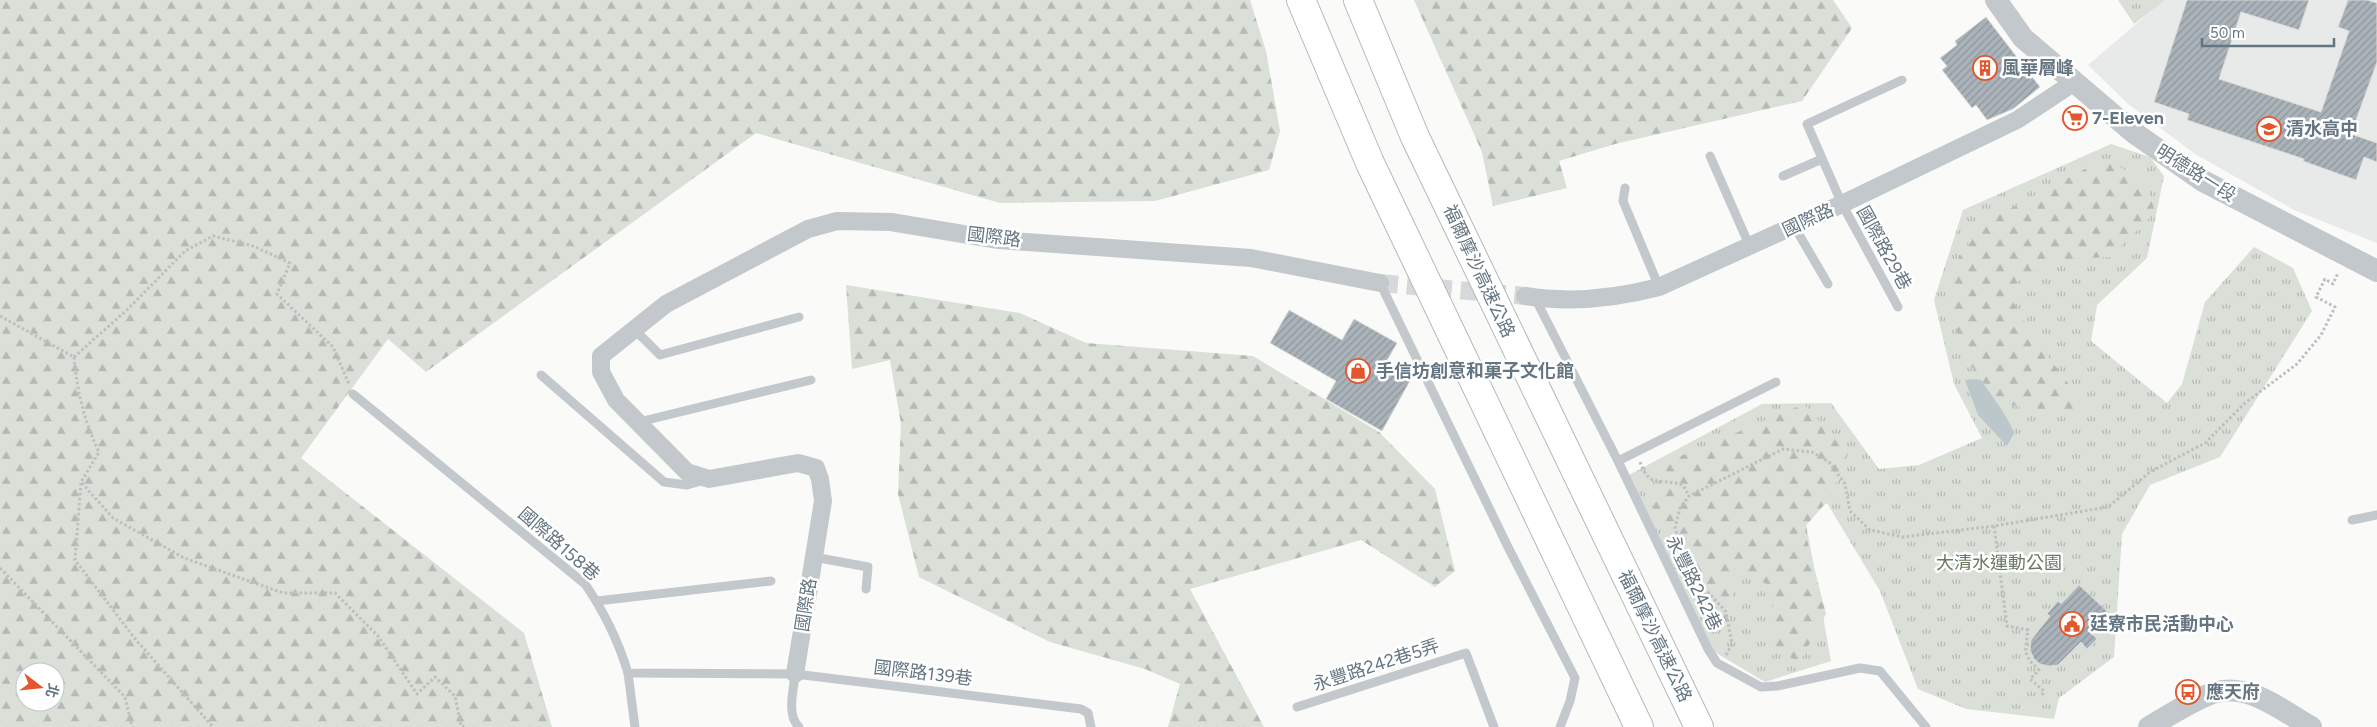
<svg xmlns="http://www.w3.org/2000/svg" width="2377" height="727" viewBox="0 0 2377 727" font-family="Figtree,'Noto Sans TC',sans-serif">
<defs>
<pattern id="grass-tufts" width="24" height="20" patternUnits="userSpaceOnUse" patternTransform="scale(1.25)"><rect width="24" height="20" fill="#dadfd7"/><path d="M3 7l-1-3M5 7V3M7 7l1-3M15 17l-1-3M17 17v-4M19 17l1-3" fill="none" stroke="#b4b9b4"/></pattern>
<pattern id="forest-firs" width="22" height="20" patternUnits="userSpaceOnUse" patternTransform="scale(1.25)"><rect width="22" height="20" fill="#dadfd7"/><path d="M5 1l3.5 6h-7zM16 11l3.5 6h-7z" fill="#b4b9b4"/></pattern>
<pattern id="building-hatch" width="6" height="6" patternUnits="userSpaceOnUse" patternTransform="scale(1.25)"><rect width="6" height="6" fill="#aab3b9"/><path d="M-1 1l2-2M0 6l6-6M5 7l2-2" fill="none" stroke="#8e969c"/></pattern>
</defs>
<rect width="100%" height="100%" fill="#fafaf8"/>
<!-- built -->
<path fill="#e8e9e9" d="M 2164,0 L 2377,0 L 2377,243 L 2294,210 L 2195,154 L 2128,104 L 2088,65 Z"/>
<!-- grass -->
<g fill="url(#grass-tufts)">
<path d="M 2118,0 L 2164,0 L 2164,1 L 2134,24 Z"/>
<path d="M 2111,144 L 2150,157 L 2164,176 L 2147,258 L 2097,305 L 2091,341 L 2167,403 L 2182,384 L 2205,302 L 2254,247 L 2293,268 L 2312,311 L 2220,457 L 2150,485 L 2122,534 L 2114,657 L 2059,698 L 2054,719 L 1966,709 L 1918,689 L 1880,591 L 1827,503 L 1805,518 L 1831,661 L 1765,682 L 1713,651 L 1629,475 L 1762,404 L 1831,403 L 1879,469 L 1919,465 L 1982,438 L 1954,384 L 1934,300 L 1963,210 Z"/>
</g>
<!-- forest -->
<g fill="url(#forest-firs)" fill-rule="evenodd">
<path d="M 0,0 L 1250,0 L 1266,51 L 1280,131 L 1269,170 L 1155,201 L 1000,203 L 756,133 L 426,372 L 388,339 L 301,458 L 524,633 L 552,727 L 0,727 ZM 25,672 L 55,672 L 55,702 L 25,702 Z"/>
<path d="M 1414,0 L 1833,0 L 1852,28 L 1802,101 L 1615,144 L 1559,161 L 1567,188 L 1493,206 L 1482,152 Z"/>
<path d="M 2104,159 L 2146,181 L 2155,212 L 2110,257 L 2050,260 L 2006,290 L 2037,342 L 2089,411 L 2044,415 L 1994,399 L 1961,350 L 1946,277 L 1983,223 Z"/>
<path d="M 846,285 L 1020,313 L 1086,343 L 1253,356 L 1379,432 L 1435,489 L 1455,571 L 1435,587 L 1361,540 L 1190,589 L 1264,727 L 1168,727 L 1180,684 L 1145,669 L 1050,642 L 919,577 L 898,494 L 901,424 L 890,360 L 852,369 Z"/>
<path d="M 1804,404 L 1848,454 L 1830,498 L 1804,528 L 1826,614 L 1800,661 L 1770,651 L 1774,588 L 1735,568 L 1729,627 L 1649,500 L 1672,460 Z"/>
</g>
<!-- water -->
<path fill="#bbc7cb" d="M 1973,379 L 1981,380 C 1993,398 2006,413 2014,433 L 2007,446 L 1978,415 L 1965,380 Z"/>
<!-- building -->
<g fill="url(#building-hatch)" stroke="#dcdcda">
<path d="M 2187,0 L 2309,0 L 2299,30 L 2241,12 L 2219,79 L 2321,112 L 2349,31 L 2338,27 L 2348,0 L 2367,0 L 2377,3 L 2377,62 L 2351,134 L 2377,143 L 2377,162 L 2364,157 L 2356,180 L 2303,161 L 2304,159 L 2187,120 L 2189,114 L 2154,102 Z"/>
<path d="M 1986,17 L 2040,87 L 2013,109 L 1987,120 L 1976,105 L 1972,108 L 1942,70 L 1947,66 L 1940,58 L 1957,45 L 1955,41 Z"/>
<path d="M 1289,310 L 1342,340 L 1354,319 L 1397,343 L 1385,364 L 1411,379 L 1382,431 L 1326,399 L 1336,381 L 1270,343 Z"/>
<path d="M 2079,585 L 2110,614 L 2092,634 L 2097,639 L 2087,649 L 2081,642 L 2058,665 L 2049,666 L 2040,664 L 2034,659 L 2030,650 L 2031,640 L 2050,616 L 2047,614 L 2058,601 L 2061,604 Z"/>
</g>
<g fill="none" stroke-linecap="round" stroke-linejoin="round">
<!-- minor-tunnel -->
<path stroke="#d5d9db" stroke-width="18" stroke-dasharray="18 9" stroke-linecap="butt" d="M 1380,283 L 1525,296"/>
<defs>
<g id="motorway">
<path d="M 1301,0 L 1370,163 L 1639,727"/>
<path d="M 1358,0 L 1415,137 L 1699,727"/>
</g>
</defs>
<!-- motorway casing -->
<use href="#motorway" stroke="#b4b9bd" stroke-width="30"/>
<!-- path -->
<g stroke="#bbbfc2" stroke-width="3" stroke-dasharray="2.5 2.5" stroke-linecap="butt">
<path d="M 0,316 L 74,357"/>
<path d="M 74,357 C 77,391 84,421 99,452 L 81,482 L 113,518 L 184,558 L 283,593 L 335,593 L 378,636 L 417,694 L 435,677 L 455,696 L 461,726 L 467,727"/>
<path d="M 74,357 L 128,309 L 185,251 L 213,236 L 253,246 L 290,263 L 277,294 L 333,347 L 349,384"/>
<path d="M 1640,462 C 1651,490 1658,477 1683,485 L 1689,496"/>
<path d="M 81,483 L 75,560 L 136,640 L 213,727"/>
<path d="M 1994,526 L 2007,626 L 2028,630 C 2026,651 2021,653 2039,670 L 2030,679 L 2044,691 L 2041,697"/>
<path d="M 0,568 L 125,697 L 132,727"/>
<path d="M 1726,655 L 1732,644 L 1726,612 L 1688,570 L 1675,528 L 1680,508 L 1689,496 L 1783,449 L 1812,452 L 1829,462 L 1845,484 L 1850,511 L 1870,530 L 1903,537 L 1994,526 L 2108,507 L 2150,472 L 2205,443 L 2245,403 L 2297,364 L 2321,335 L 2335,307 L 2316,297 L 2325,279 L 2333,284 L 2338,273"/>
</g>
<!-- service -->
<g stroke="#c3c8cc" stroke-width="9">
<path d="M 1710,156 L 1750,247"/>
<path d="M 1783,176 L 1822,159"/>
<path d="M 1625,188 L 1623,201 L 1659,287"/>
<path d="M 1794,226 L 1828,284"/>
<path d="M 1380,283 L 1508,547 L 1575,678 L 1570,701 L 1560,727"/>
<path d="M 1535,298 L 1618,461 L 1708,649 L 1717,663 L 1761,687 L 1777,686 L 1860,668 L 1880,671 L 1926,727"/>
<path d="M 1898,307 L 1842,204 L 1807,124 L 1902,80"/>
<path d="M 635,330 L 660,355 L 799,317"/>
<path d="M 541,375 L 664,482 L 687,485 L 704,480"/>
<path d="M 353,394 L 585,584 C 605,613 618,640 628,673 L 795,674 L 1081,709 L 1088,713 L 1091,727"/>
<path d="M 639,422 L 811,380"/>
<path d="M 1618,461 L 1776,382"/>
<path d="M 2352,520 L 2377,515"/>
<path d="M 814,557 L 868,567 L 866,589"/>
<path d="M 597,601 L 771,581"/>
<path d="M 628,673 L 635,727"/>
<path d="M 795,674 C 794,689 786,715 799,727"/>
<path d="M 1297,707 L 1466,653 L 1494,727"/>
</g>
<!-- minor -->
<g stroke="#c3c8cc" stroke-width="18">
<path d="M 1525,296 C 1569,303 1617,298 1659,287 L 1842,204 L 2017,120 L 2073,83"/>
<path d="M 795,674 L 823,501 L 820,479 L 816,468 L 798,463 L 709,479 L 687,472 L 616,400 L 601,372 L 601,356 L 666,304 L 808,229 L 837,221 L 891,222 L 999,240 L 1251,258 L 1380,283"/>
</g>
<!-- tertiary -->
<g stroke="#c3c8cc" stroke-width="22">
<path d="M 1996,0 L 2023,38 L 2133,132 L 2203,181 L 2377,271"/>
<path d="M 2149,727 C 2165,718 2201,695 2217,692 C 2251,684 2283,711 2311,727"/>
</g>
<!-- motorway -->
<use href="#motorway" stroke="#fff" stroke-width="28"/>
</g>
<!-- icons -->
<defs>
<symbol id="building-ring" viewBox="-11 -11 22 22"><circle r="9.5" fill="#fff" stroke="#e4572e" stroke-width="1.5"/><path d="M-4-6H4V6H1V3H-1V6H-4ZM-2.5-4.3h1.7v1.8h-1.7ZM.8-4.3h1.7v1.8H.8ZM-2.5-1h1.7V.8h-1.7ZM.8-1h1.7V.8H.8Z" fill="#e4572e"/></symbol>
<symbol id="supermarket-ring" viewBox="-11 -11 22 22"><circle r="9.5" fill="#fff" stroke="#e4572e" stroke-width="1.5"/><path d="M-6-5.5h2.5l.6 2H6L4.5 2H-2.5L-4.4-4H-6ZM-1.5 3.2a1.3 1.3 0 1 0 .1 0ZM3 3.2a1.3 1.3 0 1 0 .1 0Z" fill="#e4572e"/></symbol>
<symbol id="school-ring" viewBox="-11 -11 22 22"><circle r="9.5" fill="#fff" stroke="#e4572e" stroke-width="1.5"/><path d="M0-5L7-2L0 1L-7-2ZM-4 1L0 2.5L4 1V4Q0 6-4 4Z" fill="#e4572e"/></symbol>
<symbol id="shop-ring" viewBox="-11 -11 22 22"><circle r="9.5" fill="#fff" stroke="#e4572e" stroke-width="1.5"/><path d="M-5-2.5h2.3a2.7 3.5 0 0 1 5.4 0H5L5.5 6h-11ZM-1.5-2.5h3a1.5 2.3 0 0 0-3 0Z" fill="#e4572e"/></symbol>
<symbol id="civic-ring" viewBox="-11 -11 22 22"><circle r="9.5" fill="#fff" stroke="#e4572e" stroke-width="1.5"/><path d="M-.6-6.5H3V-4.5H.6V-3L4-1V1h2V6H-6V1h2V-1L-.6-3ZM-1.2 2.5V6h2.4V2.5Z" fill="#e4572e"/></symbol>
<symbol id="bus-ring" viewBox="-11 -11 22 22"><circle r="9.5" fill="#fff" stroke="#e4572e" stroke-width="1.5"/><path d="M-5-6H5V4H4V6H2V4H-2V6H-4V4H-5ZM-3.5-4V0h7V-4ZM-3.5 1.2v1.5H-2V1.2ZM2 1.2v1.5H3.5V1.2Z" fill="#e4572e"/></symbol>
</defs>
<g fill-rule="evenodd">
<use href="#building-ring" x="1971" y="54" width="28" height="28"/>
<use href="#supermarket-ring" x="2061" y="104" width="28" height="28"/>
<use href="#school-ring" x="2255" y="115" width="28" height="28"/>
<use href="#shop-ring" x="1344" y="357" width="28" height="28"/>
<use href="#civic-ring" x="2058" y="610" width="28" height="28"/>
<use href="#bus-ring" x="2174" y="678" width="28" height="28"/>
</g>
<g text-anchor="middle" stroke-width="5" stroke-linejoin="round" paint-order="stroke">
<!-- poi labels -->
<g font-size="18" font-weight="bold" fill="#657683" stroke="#fff" text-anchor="start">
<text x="2002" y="74">風華層峰</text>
<text x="2092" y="124">7-Eleven</text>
<text x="2286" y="135">清水高中</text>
<text x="1376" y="377">手信坊創意和菓子文化館</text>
<text x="2090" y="630">廷寮市民活動中心</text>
<text x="2206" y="698">應天府</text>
</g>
<!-- street labels -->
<g font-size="18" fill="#657683" stroke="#fff">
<text transform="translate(2196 173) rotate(32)" y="6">明德路一段</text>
<text transform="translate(1808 220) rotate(-25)" y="6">國際路</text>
<text transform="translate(994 237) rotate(7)" y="6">國際路</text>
<text transform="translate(1884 248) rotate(61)" y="6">國際路29巷</text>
<text transform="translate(1479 271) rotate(65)" y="6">福爾摩沙高速公路</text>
<text transform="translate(559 544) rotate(41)" y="6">國際路158巷</text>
<text transform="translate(1694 583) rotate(64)" y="6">永豐路242巷</text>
<text transform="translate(806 605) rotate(-81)" y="6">國際路</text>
<text transform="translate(1655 636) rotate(64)" y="6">福爾摩沙高速公路</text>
<text transform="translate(1376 665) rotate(-18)" y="6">永豐路242巷5弄</text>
<text transform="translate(923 673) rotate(7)" y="6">國際路139巷</text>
</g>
<!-- park labels -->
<g font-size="18" fill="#687a64" stroke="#fff">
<text x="1999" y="569">大清水運動公園</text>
</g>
</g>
<!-- north arrow -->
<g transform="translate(40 687) rotate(106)"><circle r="24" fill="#ffffff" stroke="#c1c8cd"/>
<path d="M0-4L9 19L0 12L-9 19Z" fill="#e4572e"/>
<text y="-8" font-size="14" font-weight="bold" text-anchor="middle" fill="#657683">北</text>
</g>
<!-- scale -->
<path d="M2202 38v8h132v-8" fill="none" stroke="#657683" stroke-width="2.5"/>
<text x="2210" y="38" font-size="15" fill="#657683" stroke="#ffffff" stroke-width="4" paint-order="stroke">50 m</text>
</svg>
